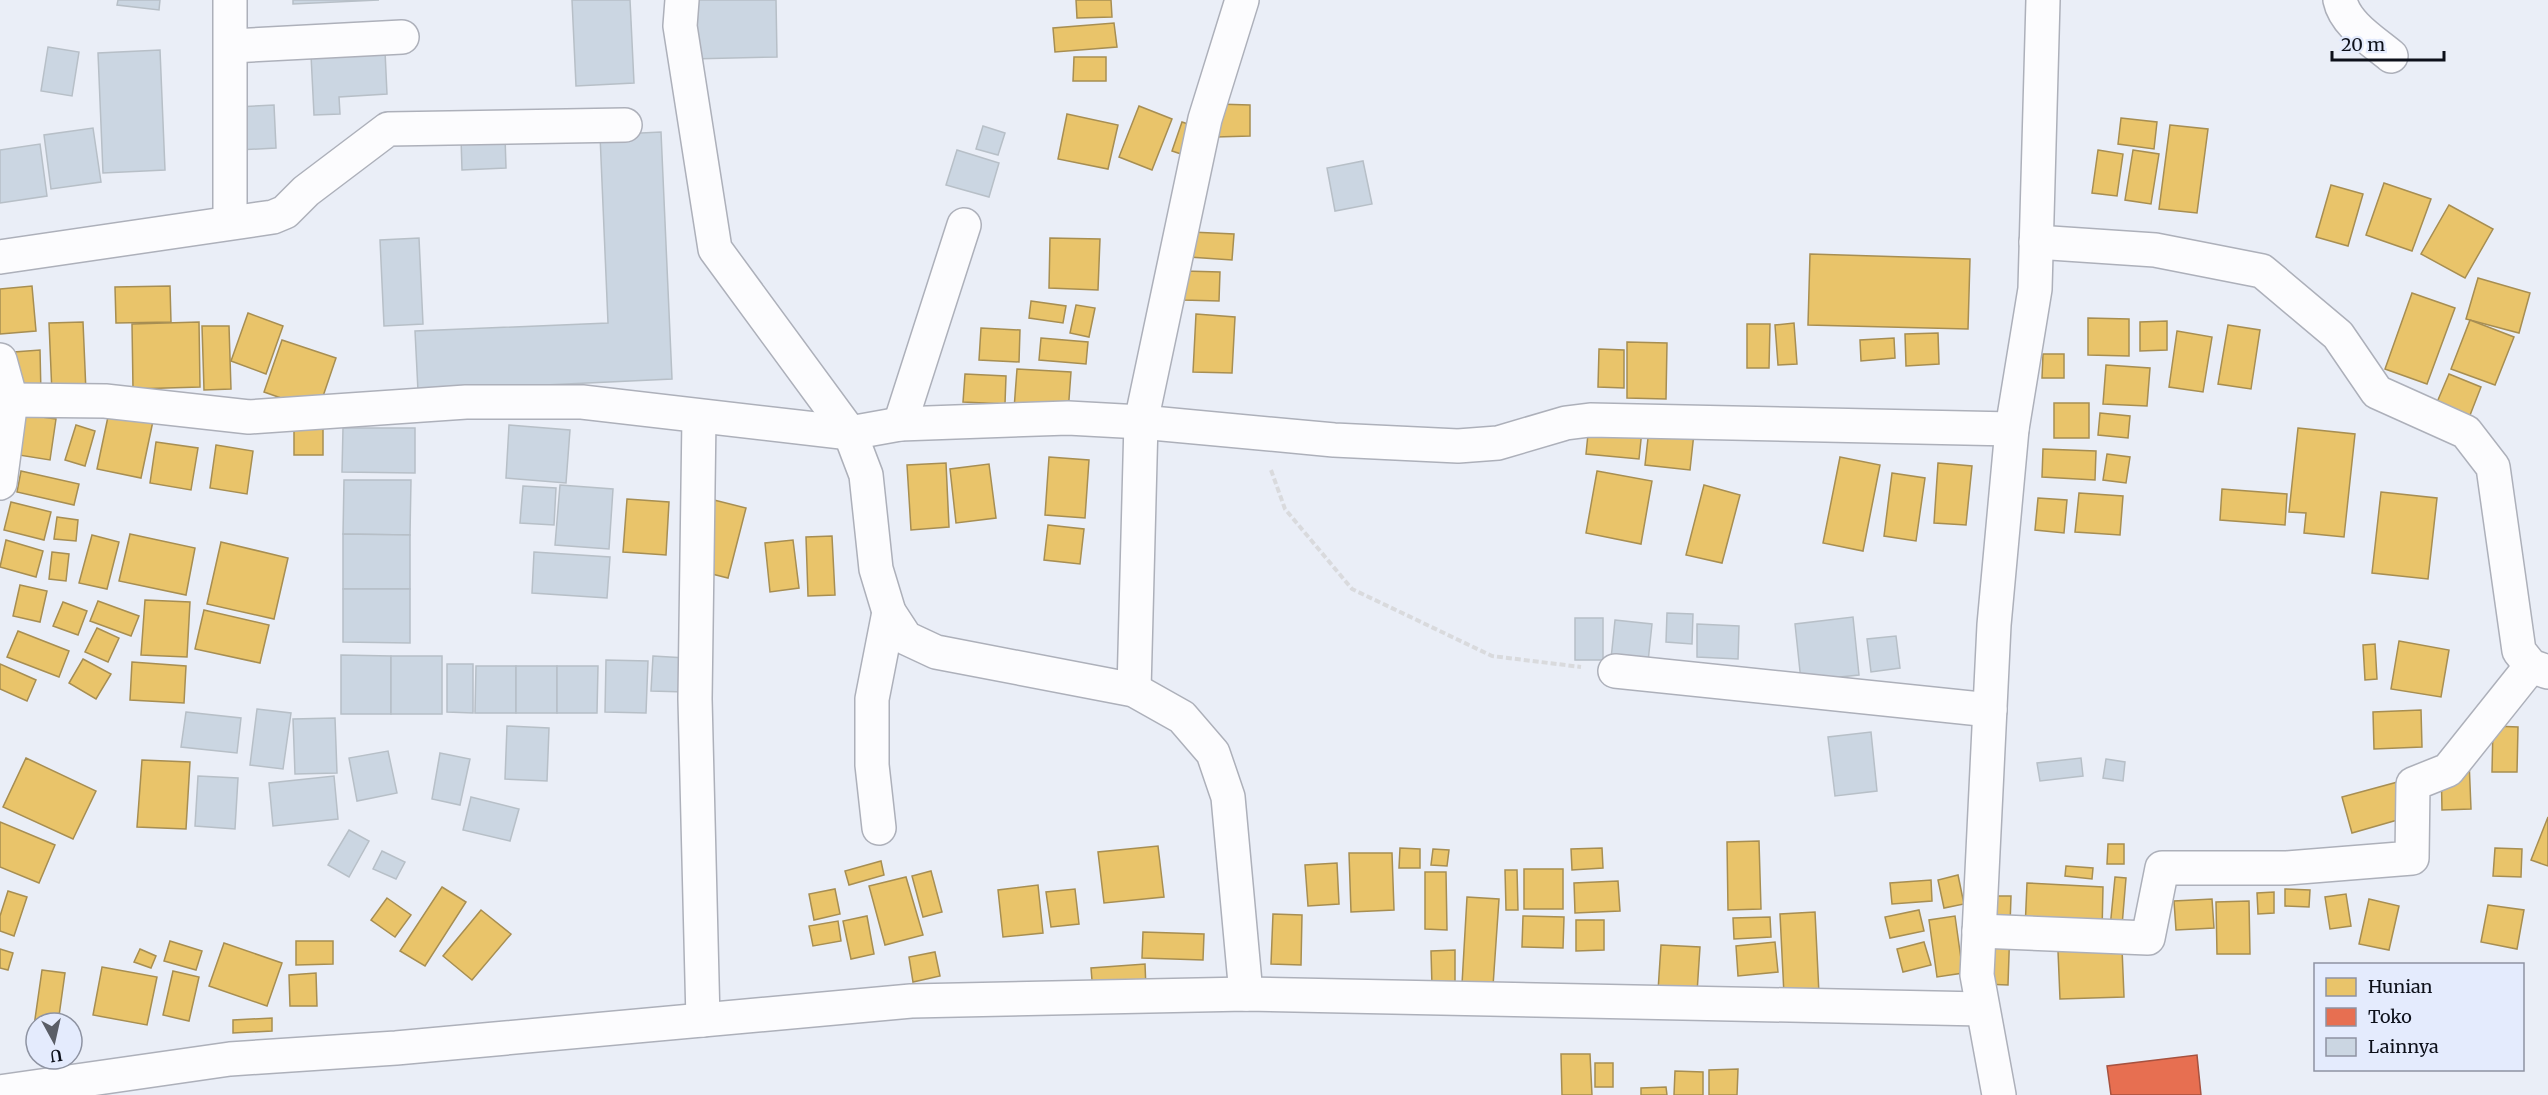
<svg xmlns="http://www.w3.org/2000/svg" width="2548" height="1095" viewBox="0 0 2548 1095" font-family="Merriweather,serif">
<rect width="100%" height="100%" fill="#eaeef7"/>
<!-- homes -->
<g fill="#e9c46a" stroke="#a78e52" stroke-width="1.5">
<path d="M 1076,0 L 1111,0 L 1112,17 L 1077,18 Z"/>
<path d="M 1114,23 L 1117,47 L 1055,52 L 1053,28 Z"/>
<path d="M 1074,57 L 1106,57 L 1106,81 L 1073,81 Z"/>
<path d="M 1216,104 L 1250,105 L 1250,136 L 1216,137 Z"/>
<path d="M 1139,106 L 1172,119 L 1152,170 L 1119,157 Z"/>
<path d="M 1067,114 L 1118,125 L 1108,169 L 1058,159 Z"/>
<path d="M 2121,118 L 2157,122 L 2154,149 L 2118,144 Z"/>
<path d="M 1182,122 L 1200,128 L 1190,157 L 1172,151 Z"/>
<path d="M 2170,125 L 2208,129 L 2197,213 L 2159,209 Z"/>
<path d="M 2098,150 L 2123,154 L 2117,196 L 2092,193 Z"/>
<path d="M 2133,150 L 2159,154 L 2151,204 L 2125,200 Z"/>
<path d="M 2384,183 L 2431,199 L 2412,251 L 2366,235 Z"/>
<path d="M 2331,185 L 2363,194 L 2348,246 L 2316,237 Z"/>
<path d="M 2449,205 L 2493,229 L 2465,278 L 2421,254 Z"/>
<path d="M 1191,232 L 1234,234 L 1232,260 L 1189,257 Z"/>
<path d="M 1050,238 L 1100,239 L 1098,290 L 1049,288 Z"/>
<path d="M 1810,254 L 1970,259 L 1968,329 L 1808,325 Z"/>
<path d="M 1184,271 L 1220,272 L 1219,301 L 1183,300 Z"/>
<path d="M 2478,278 L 2530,293 L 2519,333 L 2466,319 Z"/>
<path d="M 32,286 L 36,331 L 0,334 L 0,289 Z"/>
<path d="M 170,286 L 171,322 L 116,323 L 115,287 Z"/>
<path d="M 2412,293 L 2455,308 L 2427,384 L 2385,369 Z"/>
<path d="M 1031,301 L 1066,306 L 1063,323 L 1029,318 Z"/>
<path d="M 1076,305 L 1095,308 L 1089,337 L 1070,333 Z"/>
<path d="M 248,313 L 283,326 L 266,374 L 231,361 Z"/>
<path d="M 1196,314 L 1235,317 L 1232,373 L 1193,372 Z"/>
<path d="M 2088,318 L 2129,319 L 2129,356 L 2088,355 Z"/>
<path d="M 2470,320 L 2514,337 L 2495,385 L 2451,369 Z"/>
<path d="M 2167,321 L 2167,350 L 2140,351 L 2140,322 Z"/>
<path d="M 83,322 L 86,392 L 52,394 L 49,323 Z"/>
<path d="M 199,322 L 200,387 L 133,389 L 132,324 Z"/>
<path d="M 1794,323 L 1797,364 L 1778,365 L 1775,325 Z"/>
<path d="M 1747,324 L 1770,324 L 1769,368 L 1747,368 Z"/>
<path d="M 2228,325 L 2260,330 L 2251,389 L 2218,384 Z"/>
<path d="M 202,326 L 229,326 L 231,389 L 204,390 Z"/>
<path d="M 981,328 L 1020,330 L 1019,362 L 979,360 Z"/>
<path d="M 2177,331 L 2212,337 L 2203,392 L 2169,387 Z"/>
<path d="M 1938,333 L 1939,364 L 1906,366 L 1905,334 Z"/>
<path d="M 1041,338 L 1088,342 L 1086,364 L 1039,360 Z"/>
<path d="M 1894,338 L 1895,358 L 1861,361 L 1860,340 Z"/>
<path d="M 282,340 L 336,358 L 318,411 L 264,392 Z"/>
<path d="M 1627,342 L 1667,343 L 1666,399 L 1627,398 Z"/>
<path d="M 1599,349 L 1624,350 L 1624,388 L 1598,387 Z"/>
<path d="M 40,350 L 41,395 L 15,396 L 14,352 Z"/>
<path d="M 2043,354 L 2064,354 L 2064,378 L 2042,378 Z"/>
<path d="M 2106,365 L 2150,368 L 2147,406 L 2103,404 Z"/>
<path d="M 1017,369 L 1071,372 L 1068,413 L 1014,409 Z"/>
<path d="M 965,374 L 1006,376 L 1005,404 L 963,402 Z"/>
<path d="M 2449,374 L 2481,387 L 2465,428 L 2432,414 Z"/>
<rect x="2054" y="403" width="35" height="35"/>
<path d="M 109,412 L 153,421 L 141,478 L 97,469 Z"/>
<path d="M 13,413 L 56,419 L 50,460 L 6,453 Z"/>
<path d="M 2100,413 L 2130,416 L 2128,438 L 2098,435 Z"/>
<path d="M 1589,424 L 1642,430 L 1639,459 L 1586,454 Z"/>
<path d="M 76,425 L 95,431 L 85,466 L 65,460 Z"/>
<rect x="294" y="428" width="29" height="27"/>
<path d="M 2298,428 L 2355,434 L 2344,537 L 2304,533 L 2306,513 L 2289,512 Z"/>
<path d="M 1649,429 L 1694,433 L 1690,470 L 1645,465 Z"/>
<path d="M 156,442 L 198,448 L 191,490 L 150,483 Z"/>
<path d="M 216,445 L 253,451 L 247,494 L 210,488 Z"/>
<path d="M 2043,449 L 2096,451 L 2095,480 L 2042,477 Z"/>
<path d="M 2107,454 L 2130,457 L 2126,483 L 2103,480 Z"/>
<path d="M 1049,457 L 1089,460 L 1085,518 L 1045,515 Z"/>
<path d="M 1840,457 L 1880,465 L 1863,551 L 1823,543 Z"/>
<path d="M 946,463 L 949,527 L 911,530 L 907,465 Z"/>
<path d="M 1938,463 L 1972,466 L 1966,525 L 1934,523 Z"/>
<path d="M 989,464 L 996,518 L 956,523 L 950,469 Z"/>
<path d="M 21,471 L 79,484 L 74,505 L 17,492 Z"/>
<path d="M 1597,471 L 1652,481 L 1641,544 L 1586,533 Z"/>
<path d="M 1892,473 L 1925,478 L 1916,541 L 1884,536 Z"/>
<path d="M 1704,485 L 1740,495 L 1722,563 L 1686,555 Z"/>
<path d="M 2222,489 L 2287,494 L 2285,525 L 2220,520 Z"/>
<path d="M 2381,492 L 2437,498 L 2428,579 L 2372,573 Z"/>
<path d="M 2079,493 L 2123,496 L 2120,535 L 2075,532 Z"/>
<path d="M 2038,498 L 2067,500 L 2064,533 L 2035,530 Z"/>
<path d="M 627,499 L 669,502 L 666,555 L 623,552 Z"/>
<path d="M 714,500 L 746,508 L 728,578 L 696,570 Z"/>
<path d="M 11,502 L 51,512 L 44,540 L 4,530 Z"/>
<path d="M 57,517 L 78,520 L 76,541 L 54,539 Z"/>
<path d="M 1048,525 L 1084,529 L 1080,564 L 1044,560 Z"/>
<path d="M 130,534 L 195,548 L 186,595 L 119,581 Z"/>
<path d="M 92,535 L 119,542 L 107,589 L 79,583 Z"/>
<path d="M 832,536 L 835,595 L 808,596 L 806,537 Z"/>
<path d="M 6,540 L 43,551 L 36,577 L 0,567 Z"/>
<path d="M 793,540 L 799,588 L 770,592 L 765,543 Z"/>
<path d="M 221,542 L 288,558 L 274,619 L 207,604 Z"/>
<path d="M 52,552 L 69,554 L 66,581 L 49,579 Z"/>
<path d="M 20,585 L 47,591 L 40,622 L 13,616 Z"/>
<path d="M 145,600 L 190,602 L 187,657 L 141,655 Z"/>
<path d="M 98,601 L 139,616 L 131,636 L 90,621 Z"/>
<path d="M 63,602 L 87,611 L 78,635 L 53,626 Z"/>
<path d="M 204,610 L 269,625 L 260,663 L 195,649 Z"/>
<path d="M 97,628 L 119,638 L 108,662 L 85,652 Z"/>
<path d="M 18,631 L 69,651 L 59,677 L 7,657 Z"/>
<path d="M 2399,641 L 2449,650 L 2441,697 L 2391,689 Z"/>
<path d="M 2375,644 L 2377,679 L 2365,680 L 2363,645 Z"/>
<path d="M 83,659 L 111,674 L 96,699 L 69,683 Z"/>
<path d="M 132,662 L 186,666 L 184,703 L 130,700 Z"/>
<path d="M 0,664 L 36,680 L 27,701 L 0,689 Z"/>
<path d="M 2421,710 L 2422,747 L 2374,749 L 2373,712 Z"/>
<path d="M 2493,726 L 2518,727 L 2517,772 L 2492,772 Z"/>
<path d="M 26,758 L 96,791 L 73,839 L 3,807 Z"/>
<path d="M 142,760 L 190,762 L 186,829 L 137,827 Z"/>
<path d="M 2469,760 L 2471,809 L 2442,810 L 2441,761 Z"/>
<path d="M 2405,780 L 2415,815 L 2352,833 L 2342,797 Z"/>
<path d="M 2548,817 L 2548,866 L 2531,860 Z"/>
<path d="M 0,822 L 55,845 L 39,883 L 0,867 Z"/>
<path d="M 1759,841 L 1761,909 L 1728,910 L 1727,842 Z"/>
<path d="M 2108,844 L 2124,844 L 2124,864 L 2107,864 Z"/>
<path d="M 1158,846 L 1164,897 L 1104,903 L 1098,852 Z"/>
<path d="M 1400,848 L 1420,849 L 1420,868 L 1399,868 Z"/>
<path d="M 1602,848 L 1603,868 L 1572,870 L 1571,849 Z"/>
<path d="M 2495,848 L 2522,849 L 2521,877 L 2493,876 Z"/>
<path d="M 1433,849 L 1449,850 L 1447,866 L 1431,865 Z"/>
<path d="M 1349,853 L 1392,853 L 1394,910 L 1351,912 Z"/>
<path d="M 881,861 L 884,875 L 849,885 L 845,871 Z"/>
<path d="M 1337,863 L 1339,904 L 1308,906 L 1305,865 Z"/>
<path d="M 2066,866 L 2093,868 L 2092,879 L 2065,876 Z"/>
<rect x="1524" y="869" width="39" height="40"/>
<path d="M 1505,870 L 1517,870 L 1518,910 L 1506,910 Z"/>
<path d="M 931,871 L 942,912 L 923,917 L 912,876 Z"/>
<path d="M 1425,872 L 1446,872 L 1447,930 L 1425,929 Z"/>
<path d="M 1958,875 L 1964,904 L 1944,908 L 1938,880 Z"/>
<path d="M 906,877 L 923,935 L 885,945 L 869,886 Z"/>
<path d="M 2115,877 L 2126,878 L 2121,938 L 2109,938 Z"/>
<path d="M 1931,880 L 1932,901 L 1892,904 L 1890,883 Z"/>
<path d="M 1618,881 L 1620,911 L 1575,913 L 1574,883 Z"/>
<path d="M 2027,883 L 2103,887 L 2102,933 L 2025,930 Z"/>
<path d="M 1038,885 L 1043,933 L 1003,937 L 998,890 Z"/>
<path d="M 442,887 L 466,902 L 425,966 L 400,951 Z"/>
<path d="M 835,889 L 840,914 L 814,920 L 809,894 Z"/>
<path d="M 1075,889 L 1079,924 L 1051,927 L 1046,892 Z"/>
<path d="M 2285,889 L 2310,890 L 2309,907 L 2285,906 Z"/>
<path d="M 8,891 L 27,897 L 14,936 L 0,931 L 0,916 Z"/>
<path d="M 2274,892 L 2274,913 L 2258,914 L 2257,893 Z"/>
<path d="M 2346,894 L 2351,926 L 2330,929 L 2325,897 Z"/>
<path d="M 1986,896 L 2011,896 L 2008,985 L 1983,984 Z"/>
<path d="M 1467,897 L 1499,899 L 1493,986 L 1462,984 Z"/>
<path d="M 387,898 L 411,915 L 395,937 L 371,920 Z"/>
<path d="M 2212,899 L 2214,928 L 2176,930 L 2174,901 Z"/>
<path d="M 2369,899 L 2399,906 L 2389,950 L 2359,944 Z"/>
<path d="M 2249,901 L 2250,954 L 2217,954 L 2216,902 Z"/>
<path d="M 2488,905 L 2524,910 L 2517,949 L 2481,942 Z"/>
<path d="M 481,910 L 511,934 L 472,980 L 443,956 Z"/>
<path d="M 1919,910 L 1924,931 L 1890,938 L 1885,917 Z"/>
<path d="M 1815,912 L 1819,994 L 1784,995 L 1780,914 Z"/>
<path d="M 1273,914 L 1302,915 L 1301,965 L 1271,964 Z"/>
<path d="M 867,916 L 874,954 L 851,959 L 843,921 Z"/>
<path d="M 1523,916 L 1564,917 L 1563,948 L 1522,947 Z"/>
<path d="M 1955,916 L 1963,973 L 1937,977 L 1929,920 Z"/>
<path d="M 1770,917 L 1771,937 L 1734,939 L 1733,918 Z"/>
<path d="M 1576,920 L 1604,920 L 1604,950 L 1576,951 Z"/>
<path d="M 838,921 L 841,941 L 813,946 L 809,926 Z"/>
<path d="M 1143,932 L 1204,934 L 1203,960 L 1142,958 Z"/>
<path d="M 170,941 L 202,951 L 196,970 L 164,961 Z"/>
<path d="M 296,941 L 333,941 L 333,964 L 296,965 Z"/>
<path d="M 1775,942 L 1778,972 L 1738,976 L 1736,946 Z"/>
<path d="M 1924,942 L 1931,965 L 1903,972 L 1897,949 Z"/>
<path d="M 224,943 L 282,963 L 267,1006 L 209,986 Z"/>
<path d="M 1661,945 L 1700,947 L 1697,993 L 1658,991 Z"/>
<path d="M 2122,948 L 2124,997 L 2060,999 L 2058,951 Z"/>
<path d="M 0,949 L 13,953 L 8,970 L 0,968 Z"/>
<path d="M 140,949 L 156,956 L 151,968 L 134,962 Z"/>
<path d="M 1455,950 L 1455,987 L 1432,987 L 1431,951 Z"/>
<path d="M 935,952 L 940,976 L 913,982 L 909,957 Z"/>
<path d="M 1145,964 L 1146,989 L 1093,993 L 1091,968 Z"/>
<path d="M 102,967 L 157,977 L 147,1025 L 93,1015 Z"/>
<path d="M 42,970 L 65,973 L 58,1023 L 36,1023 L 36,1026 L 34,1026 Z"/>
<path d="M 173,971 L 199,977 L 189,1021 L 163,1015 Z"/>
<path d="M 316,973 L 317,1006 L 290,1006 L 289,975 Z"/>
<path d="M 272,1018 L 272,1031 L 233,1033 L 233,1020 Z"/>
<path d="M 1561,1054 L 1590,1054 L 1592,1095 L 1562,1095 Z"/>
<rect x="1595" y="1063" width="18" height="24"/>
<path d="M 1738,1069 L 1737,1095 L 1709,1095 L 1709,1070 Z"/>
<path d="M 1675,1071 L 1703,1072 L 1703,1095 L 1674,1095 Z"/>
<path d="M 1666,1087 L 1667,1095 L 1641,1095 L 1641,1088 Z"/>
</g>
<!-- shops -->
<path fill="#e76f51" stroke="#a65240" stroke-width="1.5" d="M 2197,1055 L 2201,1095 L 2111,1095 L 2107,1066 Z"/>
<!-- building -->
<g fill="#cbd6e2" stroke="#b7bfc7" stroke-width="1.5">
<path d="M 118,0 L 160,0 L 159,10 L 117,5 Z"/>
<path d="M 293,0 L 379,0 L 293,4 Z"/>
<path d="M 572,0 L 630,0 L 634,83 L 576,86 Z"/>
<path d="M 691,0 L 776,0 L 777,57 L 691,59 Z"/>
<path d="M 48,47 L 79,52 L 72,96 L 41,91 Z"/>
<path d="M 160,50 L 165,170 L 103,173 L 98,53 Z"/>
<path d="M 385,51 L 387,94 L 339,97 L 340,114 L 314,115 L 311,55 Z"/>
<path d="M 274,105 L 276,148 L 238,150 L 236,107 Z"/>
<path d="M 983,126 L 1005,133 L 998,155 L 976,149 Z"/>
<path d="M 93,128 L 101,182 L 51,189 L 44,135 Z"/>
<path d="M 661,132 L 672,379 L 418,391 L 415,331 L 608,323 L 600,135 Z"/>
<path d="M 505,136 L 506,168 L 462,170 L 461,138 Z"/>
<path d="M 40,144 L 47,196 L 0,203 L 0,150 Z"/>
<path d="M 957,150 L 999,163 L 989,197 L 946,185 Z"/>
<path d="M 1363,161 L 1372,204 L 1335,211 L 1327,168 Z"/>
<path d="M 419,238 L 423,324 L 384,326 L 380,240 Z"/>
<path d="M 509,425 L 570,430 L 566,483 L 506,478 Z"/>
<path d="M 343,428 L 415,428 L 415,473 L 342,472 Z"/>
<path d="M 344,480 L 411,480 L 410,535 L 343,534 Z"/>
<path d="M 560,485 L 613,489 L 609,549 L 555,545 Z"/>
<path d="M 523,486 L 556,488 L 554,525 L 520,523 Z"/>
<path d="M 343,534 L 410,535 L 410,589 L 343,589 Z"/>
<path d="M 534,552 L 610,557 L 607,598 L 532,593 Z"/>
<path d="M 343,589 L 410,589 L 410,643 L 343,642 Z"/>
<path d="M 1667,613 L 1693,614 L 1692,644 L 1666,642 Z"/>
<path d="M 1853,617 L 1859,675 L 1801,681 L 1795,624 Z"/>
<rect x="1575" y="618" width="28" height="42"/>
<path d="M 1615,620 L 1652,624 L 1648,662 L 1611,659 Z"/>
<path d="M 1697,624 L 1739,626 L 1738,659 L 1697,657 Z"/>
<path d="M 1896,636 L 1900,668 L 1871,672 L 1867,639 Z"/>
<path d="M 341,655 L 391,656 L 391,714 L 341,714 Z"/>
<rect x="391" y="656" width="51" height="58"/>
<path d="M 653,656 L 686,658 L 685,692 L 651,691 Z"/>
<path d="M 606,660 L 648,661 L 646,713 L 605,712 Z"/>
<path d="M 447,664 L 473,664 L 473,713 L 447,712 Z"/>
<path d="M 476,666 L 516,666 L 516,713 L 475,713 Z"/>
<rect x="516" y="666" width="41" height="47"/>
<path d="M 557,666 L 598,666 L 597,713 L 557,713 Z"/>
<path d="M 257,709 L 291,713 L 283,769 L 250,765 Z"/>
<path d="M 186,712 L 241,718 L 237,753 L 181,747 Z"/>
<path d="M 335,718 L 337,773 L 295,774 L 293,719 Z"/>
<path d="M 507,726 L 549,728 L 547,781 L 505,779 Z"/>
<path d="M 1871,732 L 1877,791 L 1835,796 L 1828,737 Z"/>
<path d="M 388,751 L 397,793 L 357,801 L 349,758 Z"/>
<path d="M 440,753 L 470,759 L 460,805 L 432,799 Z"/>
<path d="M 2081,758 L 2083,776 L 2040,781 L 2037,763 Z"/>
<path d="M 2106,759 L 2125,762 L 2123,781 L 2103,778 Z"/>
<path d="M 198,776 L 238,778 L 235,829 L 195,826 Z"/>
<path d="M 334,776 L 338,819 L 273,826 L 269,783 Z"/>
<path d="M 471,797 L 519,809 L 510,841 L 463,830 Z"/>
<path d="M 349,830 L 369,841 L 349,877 L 328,865 Z"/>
<path d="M 382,851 L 405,862 L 396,879 L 373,869 Z"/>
</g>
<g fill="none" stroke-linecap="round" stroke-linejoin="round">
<defs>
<g id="minor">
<path d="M 682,0 L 680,26 L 715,249 L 850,433 L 866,475 L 876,569 L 889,612 L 906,638 L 936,652 L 1134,690 L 1182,717 L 1213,753 L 1228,797 L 1246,994"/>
<path d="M 2340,0 C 2345,24 2373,41 2391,56"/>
<path d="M 231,46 L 402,37"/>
<path d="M 230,222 L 230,0"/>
<path d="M 2036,242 L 2155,250 L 2262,271 L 2338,335 L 2377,392 L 2466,432 L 2493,467 L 2519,651 L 2531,666 L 2548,672"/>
<path d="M 0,257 L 273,217 L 285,212 L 306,191 L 388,129 L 625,125"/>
<path d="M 0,360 L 11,400 L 0,483"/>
<path d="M 11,400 L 105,401 L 249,417 L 466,402 L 582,402 L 850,433 L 900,424 L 1068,418 L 1141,422 L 1334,440 L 1458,446 L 1498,443 L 1566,423 L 1590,420 L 2012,429"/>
<path d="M 699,417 L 695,699 L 703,1020"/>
<path d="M 900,424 L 964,225"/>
<path d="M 1615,671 L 1990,710"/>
<path d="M 1134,690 L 1141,422 L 1205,119 L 1242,0"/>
<path d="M 879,828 L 872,765 L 872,699 L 889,612"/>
<path d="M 1979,931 L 2148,938 L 2162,868 L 2287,868 L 2412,858 L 2413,784 L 2448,770 L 2531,666"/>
<path d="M 0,1092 L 230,1059 L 396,1048 L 911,1001 L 1246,994 L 1982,1009"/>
<path d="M 1999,1095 L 1977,975 L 1994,625 L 2012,429 L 2035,289 L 2043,0"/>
</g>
</defs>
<!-- minor casing -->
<use href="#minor" stroke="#adb0ba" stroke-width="36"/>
<!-- path -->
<path stroke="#d9dadd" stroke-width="4" stroke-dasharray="6 3" stroke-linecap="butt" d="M 1271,470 L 1285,509 L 1352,589 L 1492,656 L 1581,667"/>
<!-- minor -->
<use href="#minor" stroke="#fcfcfe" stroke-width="33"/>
</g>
<!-- legend -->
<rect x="2314" y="963" width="210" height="108" fill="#e4ebfd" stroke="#8e93a2" stroke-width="1.5"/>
<rect x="2326" y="978" width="30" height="18" fill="#e9c46a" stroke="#8e93a2" stroke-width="1.5"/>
<text x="2368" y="993" font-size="18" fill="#0d101a">Hunian</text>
<rect x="2326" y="1008" width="30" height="18" fill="#e76f51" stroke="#8e93a2" stroke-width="1.5"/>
<text x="2368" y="1023" font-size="18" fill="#0d101a">Toko</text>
<rect x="2326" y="1038" width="30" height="18" fill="#cbd6e2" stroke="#8e93a2" stroke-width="1.5"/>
<text x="2368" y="1053" font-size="18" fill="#0d101a">Lainnya</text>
<!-- north arrow -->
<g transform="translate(54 1041) rotate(172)"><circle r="28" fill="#e4ebfd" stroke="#8e93a2" stroke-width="1.5"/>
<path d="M0-4.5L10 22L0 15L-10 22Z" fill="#5a5e67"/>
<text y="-9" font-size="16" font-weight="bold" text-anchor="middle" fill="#0d101a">U</text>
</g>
<!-- scale -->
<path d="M2332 51v9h112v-9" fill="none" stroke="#0d101a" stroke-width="3"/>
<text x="2341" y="51" font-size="18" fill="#0d101a" stroke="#e4ebfd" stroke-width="4.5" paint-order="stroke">20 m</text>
</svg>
